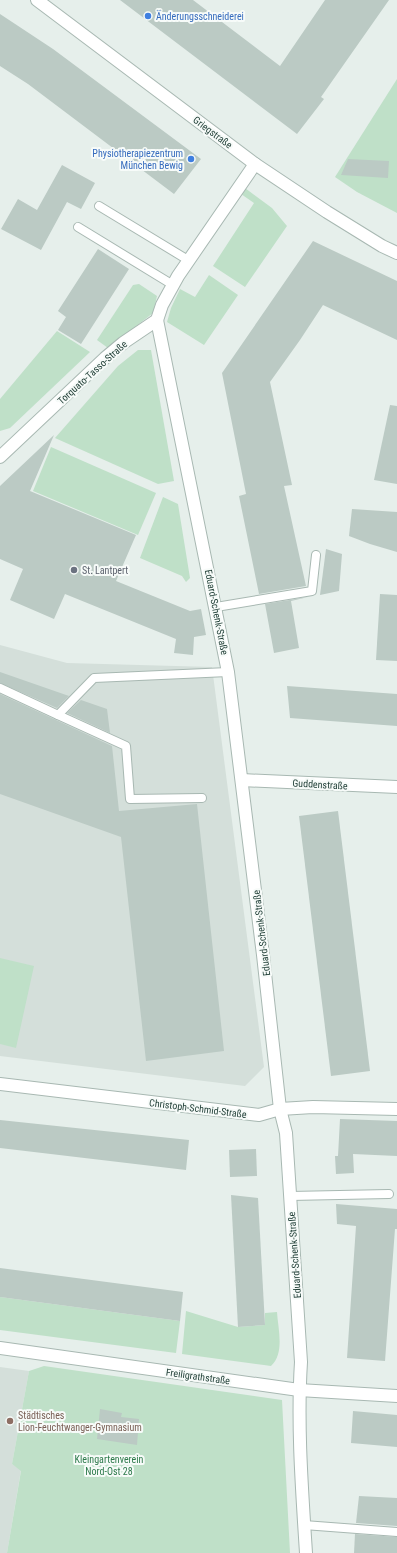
<svg xmlns="http://www.w3.org/2000/svg" width="397" height="1553" viewBox="0 0 397 1553" font-family="'Roboto Condensed',sans-serif">
<rect width="100%" height="100%" fill="#e6efeb"/>
<!-- built -->
<g fill="#d4dfda">
<path d="M 0,645 L 67,663 L 212,667 L 264,1067 L 245,1086 L 0,1056 Z"/>
<path d="M 0,1367 L 29,1371 L 12,1464 L 21,1470 L 7,1553 L 0,1553 Z"/>
</g>
<!-- green -->
<g fill="#bfe0c8">
<path d="M 397,79 L 397,213 L 357,192 L 335,177 Z"/>
<path d="M 245,188 L 272,208 L 287,226 L 245,287 L 213,266 L 254,203 L 241,194 Z"/>
<path d="M 209,275 L 238,295 L 204,345 L 167,322 L 171,308 L 180,289 L 195,297 Z"/>
<path d="M 139,284 L 157,296 L 153,313 L 108,348 L 97,340 L 133,285 Z"/>
<path d="M 57,331 L 90,352 L 10,428 L 0,431 L 0,399 Z"/>
<path d="M 138,350 L 151,350 L 174,481 L 158,484 L 55,438 L 118,366 Z"/>
<path d="M 51,447 L 156,493 L 138,535 L 33,491 Z"/>
<path d="M 163,497 L 178,504 L 190,578 L 186,582 L 182,576 L 140,558 Z"/>
<path d="M 0,958 L 34,966 L 16,1048 L 0,1044 Z"/>
<path d="M 0,1297 L 180,1321 L 176,1353 L 0,1330 Z"/>
<path d="M 186,1311 L 238,1327 L 265,1325 L 265,1313 L 277,1312 C 278,1329 285,1353 271,1366 L 264,1365 L 182,1354 Z"/>
<path d="M 44,1366 L 282,1400 L 290,1553 L 7,1553 L 21,1471 L 12,1464 L 29,1371 Z"/>
</g>
<!-- building -->
<g fill="#bbcac4">
<path d="M 120,0 L 193,0 L 280,66 L 325,0 L 389,0 L 321,97 L 324,99 L 297,134 Z"/>
<path d="M 0,14 L 53,49 L 201,159 L 174,194 L 28,84 L 0,66 Z"/>
<path d="M 348,159 L 389,161 L 388,178 L 341,175 Z"/>
<path d="M 62,165 L 95,183 L 81,209 L 67,202 L 41,250 L 1,229 L 18,199 L 37,210 Z"/>
<path d="M 313,241 L 397,281 L 397,340 L 323,305 L 300,340 L 270,382 L 292,485 L 284,486 L 306,586 L 259,594 L 239,496 L 246,494 L 222,373 Z"/>
<path d="M 98,249 L 129,269 L 81,344 L 58,330 L 66,317 L 58,311 Z"/>
<path d="M 390,405 L 397,406 L 397,484 L 374,480 Z"/>
<path d="M 54,435 L 30,491 L 136,535 L 116,581 L 190,611 L 201,609 L 206,635 L 194,637 L 193,655 L 174,653 L 176,639 L 65,594 L 54,619 L 10,600 L 23,569 L 0,559 L 0,486 Z"/>
<path d="M 352,509 L 397,512 L 397,552 L 370,544 L 349,536 Z"/>
<path d="M 326,549 L 342,554 L 339,591 L 320,595 Z"/>
<path d="M 380,594 L 397,595 L 397,661 L 376,660 Z"/>
<path d="M 308,597 L 291,601 L 299,648 L 274,653 L 265,604 Z"/>
<path d="M 0,672 L 69,696 L 57,708 L 0,683 Z"/>
<path d="M 287,686 L 397,694 L 397,726 L 290,718 Z"/>
<path d="M 0,694 L 112,746 L 119,811 L 197,804 L 224,1051 L 146,1061 L 121,837 L 0,794 Z"/>
<path d="M 81,700 L 107,709 L 110,733 L 67,713 Z"/>
<path d="M 338,811 L 370,1071 L 331,1076 L 299,816 Z"/>
<path d="M 340,1119 L 397,1121 L 397,1156 L 353,1154 L 354,1173 L 336,1174 L 335,1156 L 338,1156 Z"/>
<path d="M 0,1120 L 189,1140 L 186,1170 L 0,1148 Z"/>
<path d="M 256,1149 L 257,1176 L 230,1177 L 229,1150 Z"/>
<path d="M 231,1195 L 258,1198 L 265,1325 L 238,1327 Z"/>
<path d="M 336,1204 L 397,1209 L 397,1229 L 395,1229 L 385,1361 L 347,1358 L 356,1226 L 337,1224 Z"/>
<path d="M 0,1268 L 183,1292 L 180,1321 L 0,1297 Z"/>
<path d="M 100,1409 L 122,1413 L 121,1417 L 139,1419 L 137,1445 L 97,1439 Z"/>
<path d="M 353,1411 L 397,1415 L 397,1447 L 351,1443 Z"/>
<path d="M 359,1496 L 397,1498 L 397,1526 L 356,1523 Z"/>
<path d="M 355,1534 L 397,1537 L 397,1553 L 354,1553 Z"/>
</g>
<g fill="none" stroke-linecap="round" stroke-linejoin="round">
<defs>
<g id="lane">
<path d="M 99,206 L 188,260"/>
<path d="M 78,227 L 173,285"/>
<path d="M 216,607 L 312,591 L 316,555"/>
<path d="M 0,688 L 58,715 L 94,678 L 228,672"/>
<path d="M 58,715 L 126,746 L 130,799 L 202,798"/>
<path d="M 290,1196 L 389,1194"/>
<path d="M 304,1525 L 397,1532"/>
</g>
<g id="street">
<path d="M 37,0 L 255,164 L 327,212 L 382,246 L 397,253"/>
<path d="M 157,320 L 228,672 L 263,955 L 280,1109 L 286,1133 L 301,1362 C 297,1425 302,1490 306,1553"/>
<path d="M 0,457 L 105,358 L 123,343 L 157,320 L 162,305 L 178,276 L 255,164"/>
<path d="M 242,780 L 397,787"/>
<path d="M 0,1084 L 259,1115 L 280,1109 L 313,1107 L 397,1109"/>
<path d="M 0,1348 L 299,1390 L 397,1396"/>
</g>
</defs>
<!-- lane casing -->
<use href="#lane" stroke="#a8b8b2" stroke-width="10"/>
<!-- street casing -->
<use href="#street" stroke="#a8b8b2" stroke-width="14"/>
<!-- lane -->
<use href="#lane" stroke="#fff" stroke-width="8"/>
<!-- street -->
<use href="#street" stroke="#fff" stroke-width="12"/>
</g>
<!-- markers -->
<g fill="#3f7fe0" stroke="#f7fbf9" stroke-width="1.5">
<circle cx="148" cy="16" r="4"/>
<circle cx="191" cy="159" r="4"/>
</g>
<circle fill="#6b7280" stroke="#f7fbf9" stroke-width="1.5" cx="74" cy="570" r="4"/>
<circle fill="#8d6e63" stroke="#f7fbf9" stroke-width="1.5" cx="10" cy="1421" r="4"/>
<g text-anchor="middle" stroke-width="4" stroke-linejoin="round" paint-order="stroke">
<!-- shop labels -->
<g font-size="10" fill="#366cbe" stroke="#f7fbf9" text-anchor="start">
<text x="156" y="20">Änderungsschneiderei</text>
<text x="183" y="157" text-anchor="end">Physiotherapiezentrum<tspan x="183" dy="12">München Bewig</tspan></text>
</g>
<!-- street labels -->
<g font-size="10" fill="#24423a" stroke="#f7fbf9">
<text transform="translate(213 132) rotate(37)" y="4">Griegstraße</text>
<text transform="translate(92 372) rotate(-42)" y="4">Torquato-Tasso-Straße</text>
<text transform="translate(217 612) rotate(79)" y="4">Eduard-Schenk-Straße</text>
<text transform="translate(320 784) rotate(3)" y="4">Guddenstraße</text>
<text transform="translate(261 933) rotate(-97)" y="4">Eduard-Schenk-Straße</text>
<text transform="translate(198 1108) rotate(7)" y="4">Christoph-Schmid-Straße</text>
<text transform="translate(294 1255) rotate(-94)" y="4">Eduard-Schenk-Straße</text>
<text transform="translate(198 1376) rotate(8)" y="4">Freiligrathstraße</text>
</g>
<!-- worship labels -->
<g font-size="10" fill="#5b616d" stroke="#f7fbf9" text-anchor="start">
<text x="82" y="574">St. Lantpert</text>
</g>
<!-- education labels -->
<g font-size="10" fill="#785e54" stroke="#f7fbf9" text-anchor="start">
<text x="18" y="1419">Städtisches<tspan x="18" dy="12">Lion-Feuchtwanger-Gymnasium</tspan></text>
</g>
<!-- park labels -->
<g font-size="10" fill="#2d7a4b" stroke="#f7fbf9">
<text x="109" y="1463">Kleingartenverein<tspan x="109" dy="12">Nord-Ost 28</tspan></text>
</g>
</g>
</svg>
